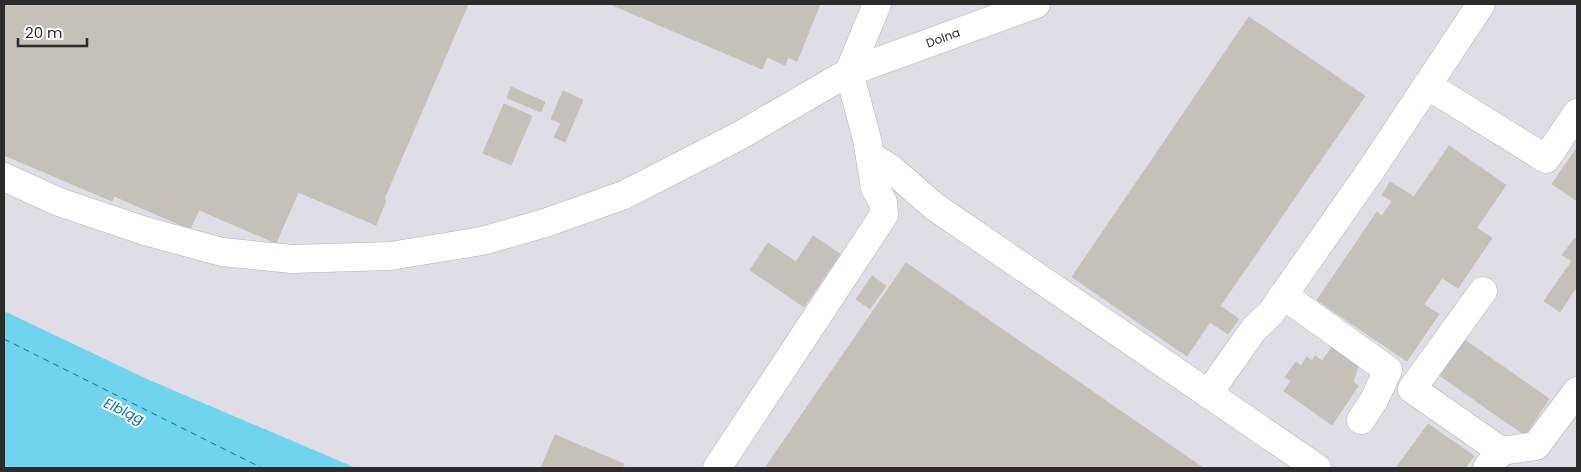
<svg xmlns="http://www.w3.org/2000/svg" width="1581" height="472" viewBox="0 0 1581 472" font-family="Poppins,sans-serif">
<rect width="100%" height="100%" fill="#ece5dd"/>
<!-- industrial -->
<path fill="#dfdde5" d="M 4,4 L 1577,4 L 1577,468 L 356,468 L 147,379 L 4,311 Z"/>
<!-- water -->
<path fill="#70d4ee" d="M 4,311 L 147,379 L 356,468 L 4,468 Z"/>
<g fill="none" stroke-linecap="round" stroke-linejoin="round">
<!-- ferry -->
<path stroke="#0e739b" stroke-width="1" stroke-dasharray="6 5" stroke-linecap="butt" d="M 4,339 L 262,468"/>
</g>
<!-- building -->
<g fill="#c5c0b8" stroke="#c8c0b6">
<path d="M 4,4 L 468,4 L 384,199 L 4,33 Z"/>
<path d="M 610,4 L 820,4 L 797,61 L 788,57 L 785,65 L 767,57 L 762,69 Z"/>
<path d="M 1249,17 L 1365,96 L 1220,306 L 1239,319 L 1228,334 L 1210,322 L 1187,356 L 1072,277 Z"/>
<path d="M 4,33 L 310,165 L 276,243 L 199,210 L 190,229 L 114,196 L 112,201 L 4,155 Z"/>
<path d="M 511,87 L 545,102 L 541,112 L 507,98 Z"/>
<path d="M 563,91 L 583,100 L 565,142 L 554,137 L 561,123 L 551,119 Z"/>
<path d="M 504,104 L 532,116 L 511,165 L 483,153 Z"/>
<path d="M 1449,146 L 1506,185 L 1392,351 L 1317,300 L 1377,212 L 1382,216 L 1392,201 L 1382,195 L 1390,182 L 1414,197 Z"/>
<path d="M 1577,148 L 1577,201 L 1552,184 Z"/>
<path d="M 309,167 L 386,200 L 376,225 L 298,192 Z"/>
<path d="M 1476,228 L 1492,238 L 1458,288 L 1442,278 Z"/>
<path d="M 813,236 L 840,254 L 804,307 L 750,270 L 768,243 L 796,262 Z"/>
<path d="M 1575,238 L 1577,240 L 1577,286 L 1560,312 L 1544,301 L 1572,261 L 1562,255 Z"/>
<path d="M 906,263 L 1083,385 L 1203,468 L 765,468 Z"/>
<path d="M 872,276 L 886,286 L 870,309 L 856,299 Z"/>
<path d="M 1424,305 L 1439,314 L 1407,361 L 1392,351 Z"/>
<path d="M 1463,339 L 1531,386 L 1506,422 L 1439,375 Z"/>
<path d="M 1332,347 L 1358,366 L 1353,382 L 1358,386 L 1332,425 L 1284,391 L 1291,381 L 1285,377 L 1296,362 L 1301,366 L 1307,357 L 1312,361 L 1315,356 L 1322,361 Z"/>
<path d="M 1531,386 L 1549,399 L 1525,435 L 1506,422 Z"/>
<path d="M 1428,424 L 1474,456 L 1465,468 L 1396,468 Z"/>
<path d="M 555,435 L 624,464 L 622,468 L 541,468 Z"/>
</g>
<g fill="none" stroke-linecap="round" stroke-linejoin="round">
<defs>
<g id="minor">
<path d="M 1427,85 L 1546,159 L 1577,113"/>
<path d="M 870,156 L 890,168 L 935,207 L 1317,468"/>
<path d="M 4,177 L 59,202 L 145,231 L 222,252 L 292,259 L 390,256 L 482,241 L 545,223 L 624,195 L 739,136 L 849,72 L 1036,4"/>
<path d="M 1483,291 L 1412,389 L 1501,451"/>
<path d="M 1283,295 L 1388,370 L 1374,400 L 1361,420"/>
<path d="M 1208,394 L 1254,329 L 1271,313 L 1373,167 L 1481,4"/>
<path d="M 717,468 L 884,215 L 883,202 L 875,188 L 867,139 L 849,72 L 877,4"/>
<path d="M 1487,468 L 1501,451 L 1536,446 L 1577,391"/>
</g>
</defs>
<!-- minor casing -->
<use href="#minor" stroke="#b1b4be" stroke-width="29"/>
<!-- minor -->
<use href="#minor" stroke="#fff" stroke-width="28"/>
</g>
<g text-anchor="middle" stroke-width="4" stroke-linejoin="round" paint-order="stroke">
<!-- street labels -->
<g font-size="12" fill="#2b2b2b" stroke="#fff">
<text transform="translate(943 38) rotate(-20)" y="4">Dolna</text>
</g>
<!-- water labels -->
<g font-size="14" font-style="italic" fill="#0e739b" stroke="#fff">
<text transform="translate(124 411) rotate(25)" y="5">Elbląg</text>
</g>
</g>
<!-- border -->
<rect width="1581" height="472" fill="none" stroke="#2b2b2b" stroke-width="10"/>
<!-- scale -->
<path d="M18 38v8h69v-8" fill="none" stroke="#2b2b2b" stroke-width="2.5"/>
<text x="25" y="38" font-size="15" fill="#2b2b2b" stroke="#ffffff" stroke-width="4" paint-order="stroke">20 m</text>
</svg>
